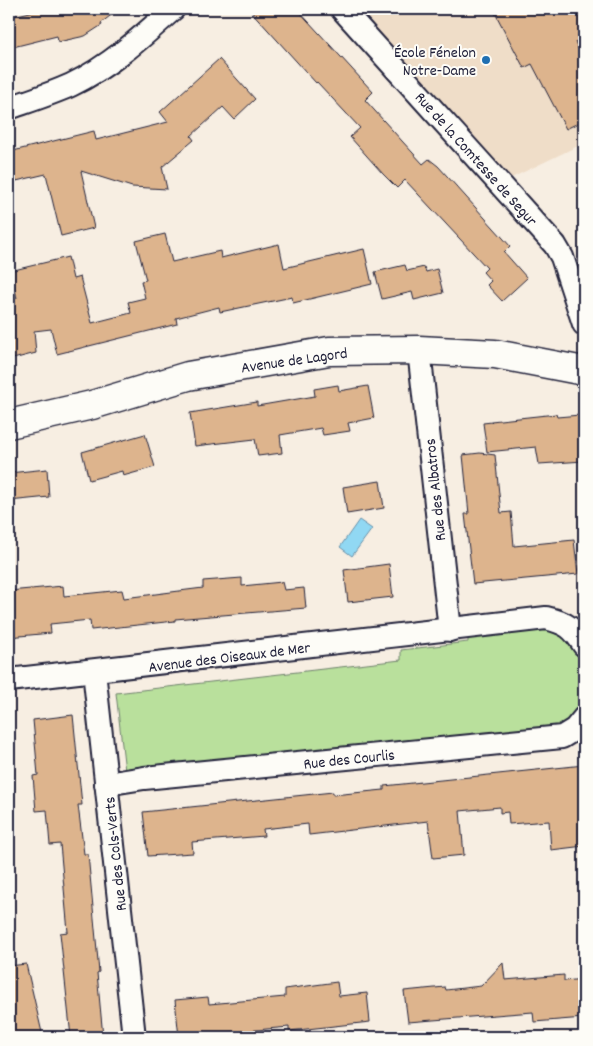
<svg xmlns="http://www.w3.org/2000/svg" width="593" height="1046" viewBox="0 0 593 1046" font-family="Dekko,sans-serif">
<rect width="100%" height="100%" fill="#f7eee2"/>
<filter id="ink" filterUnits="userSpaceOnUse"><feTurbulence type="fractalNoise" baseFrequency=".02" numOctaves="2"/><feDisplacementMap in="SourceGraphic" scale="10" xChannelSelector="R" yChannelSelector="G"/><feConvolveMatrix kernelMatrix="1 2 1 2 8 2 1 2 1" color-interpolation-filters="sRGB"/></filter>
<g filter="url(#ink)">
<!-- built -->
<path fill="#efddc8" d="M 342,9 L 584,9 L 584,143 L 499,184 Z"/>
<!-- green -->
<path fill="#b9e09c" stroke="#6e816c" d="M 540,629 L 553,631 L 566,636 L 579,655 L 584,695 L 581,709 L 560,729 L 125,771 L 116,693 L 401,660 L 401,650 L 468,642 L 468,638 Z"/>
<!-- water -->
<path fill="#91d8f3" stroke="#658fa9" d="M 359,520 L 372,529 L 352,556 L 340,547 Z"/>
<!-- building -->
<g fill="#ddb48d" stroke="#22223b">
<path d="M 43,9 L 119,9 L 101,23 L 102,25 L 85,36 L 58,42 L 57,36 L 9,48 L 9,17 Z"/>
<path d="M 249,9 L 297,9 L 373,92 L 365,100 L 402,141 L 423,164 L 429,159 L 438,166 L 503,238 L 510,246 L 504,252 L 527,278 L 502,301 L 487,285 L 491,281 L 483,272 L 487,268 L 405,180 L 397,188 L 383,174 L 350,137 L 360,128 L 317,82 L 316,83 Z"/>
<path d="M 493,9 L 584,9 L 584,38 L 575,42 L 584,60 L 584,120 L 566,129 L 532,64 L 524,68 Z"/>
<path d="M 219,59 L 255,99 L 234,119 L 223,107 L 191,136 L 194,140 L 162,167 L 167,189 L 132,187 L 81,171 L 94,228 L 61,236 L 46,174 L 12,182 L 9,169 L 9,152 L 94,131 L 96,140 L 168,122 L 160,112 Z"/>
<path d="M 165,234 L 172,262 L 220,251 L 221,258 L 279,244 L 284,268 L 364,249 L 372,284 L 293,303 L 292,297 L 220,312 L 219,307 L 176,318 L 177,324 L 57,354 L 51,329 L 34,331 L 36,353 L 9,360 L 9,300 L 17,298 L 10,271 L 68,257 L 73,279 L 80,277 L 92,323 L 131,313 L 128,302 L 145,298 L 141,281 L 146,280 L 136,241 Z"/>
<path d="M 405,265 L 407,271 L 424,267 L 426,272 L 437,269 L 443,293 L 414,300 L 412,292 L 382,299 L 375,272 Z"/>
<path d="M 338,385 L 339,391 L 368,386 L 374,418 L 348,423 L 350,431 L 323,435 L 321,428 L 280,435 L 282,453 L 258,456 L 255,439 L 195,446 L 190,413 L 257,402 L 257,406 L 315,396 L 314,389 Z"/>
<path d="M 556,414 L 557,417 L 580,415 L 581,419 L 584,420 L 584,461 L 539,464 L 536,447 L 487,452 L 483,423 L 492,422 L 491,421 Z"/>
<path d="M 145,434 L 155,467 L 123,476 L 122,471 L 89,480 L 82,452 Z"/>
<path d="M 480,453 L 495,455 L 501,513 L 511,512 L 514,546 L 574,540 L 578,574 L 473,584 L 465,514 L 469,514 L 463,455 Z"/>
<path d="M 47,469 L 49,497 L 9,501 L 9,473 Z"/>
<path d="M 380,481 L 384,508 L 347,514 L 343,487 Z"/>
<path d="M 389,564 L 393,597 L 348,602 L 344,570 Z"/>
<path d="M 242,578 L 242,586 L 282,582 L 284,590 L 304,588 L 306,608 L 175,619 L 175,621 L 91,630 L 90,620 L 50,624 L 51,633 L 9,637 L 9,591 L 63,586 L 64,596 L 122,590 L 124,598 L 203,588 L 203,581 Z"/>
<path d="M 73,715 L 82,805 L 78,805 L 84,854 L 88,854 L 99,972 L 97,973 L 103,1037 L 71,1037 L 60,933 L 68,932 L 60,844 L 50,845 L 47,810 L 36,811 L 33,776 L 38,775 L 33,720 Z"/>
<path d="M 584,765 L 584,846 L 551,850 L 549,821 L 509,824 L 508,812 L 500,813 L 500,807 L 460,811 L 464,855 L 433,858 L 428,821 L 309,835 L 308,824 L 263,829 L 264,836 L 192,842 L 193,853 L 148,856 L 143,812 L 333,792 L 333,795 L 384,790 L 384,786 Z"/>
<path d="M 503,963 L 505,980 L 564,975 L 564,981 L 584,979 L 584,1018 L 534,1022 L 533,1012 L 408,1022 L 404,991 L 445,987 L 446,990 L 481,986 Z"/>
<path d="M 26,964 L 43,1037 L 13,1037 L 9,966 Z"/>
<path d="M 337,982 L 339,996 L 367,993 L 370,1022 L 289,1031 L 289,1027 L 179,1037 L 175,1000 L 208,997 L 209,1004 L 285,997 L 285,989 Z"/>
</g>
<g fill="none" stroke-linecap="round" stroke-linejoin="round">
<defs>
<g id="minor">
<path d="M 342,9 L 555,245 L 562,257 L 584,324"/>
<path d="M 9,108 C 29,101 51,94 71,85 C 109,67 142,37 173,9"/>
<path d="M 419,350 L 450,630"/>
<path d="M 94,671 L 134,1037"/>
<path d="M 9,680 L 546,618 C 567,623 573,628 584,645"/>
<path d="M 106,784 L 144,778 L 562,737 L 575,729 L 584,718"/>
</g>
<path id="tertiary" d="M 9,424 L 92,405 L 188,376 L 329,351 L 419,350 L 495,354 L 584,371"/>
</defs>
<!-- minor casing -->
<use href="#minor" stroke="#22223b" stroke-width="26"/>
<!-- tertiary casing -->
<use href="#tertiary" stroke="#22223b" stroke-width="31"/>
<!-- minor -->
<use href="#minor" stroke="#fdfcf7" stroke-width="22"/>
<!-- tertiary -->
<use href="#tertiary" stroke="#fdfcf7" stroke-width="28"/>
</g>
</g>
<!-- markers -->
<circle fill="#1f6fb2" stroke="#fdfcf7" stroke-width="2" cx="486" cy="60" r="5"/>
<g text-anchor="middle" stroke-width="4" stroke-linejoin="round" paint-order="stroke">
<!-- poi labels -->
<g font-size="16" fill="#22223b" stroke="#fdfcf7" text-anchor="end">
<text x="476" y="57">École Fénelon<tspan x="476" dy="18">Notre-Dame</tspan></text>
</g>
<!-- street labels -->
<g font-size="16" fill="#22223b" stroke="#fdfcf7">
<text transform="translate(477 158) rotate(48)" y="6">Rue de la Comtesse de Segur</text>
<text transform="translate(294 359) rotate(-8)" y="6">Avenue de Lagord</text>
<text transform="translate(434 490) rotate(-96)" y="6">Rue des Albatros</text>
<text transform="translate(229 656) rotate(-7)" y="6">Avenue des Oiseaux de Mer</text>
<text transform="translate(349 758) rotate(-6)" y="6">Rue des Courlis</text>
<text transform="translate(114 854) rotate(-96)" y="6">Rue des Cols-Verts</text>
</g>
</g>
<!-- margin -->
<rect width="593" height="1046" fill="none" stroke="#fdfcf7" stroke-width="30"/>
<rect x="15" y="15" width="563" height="1016" fill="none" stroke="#22223b" stroke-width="2" filter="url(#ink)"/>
</svg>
